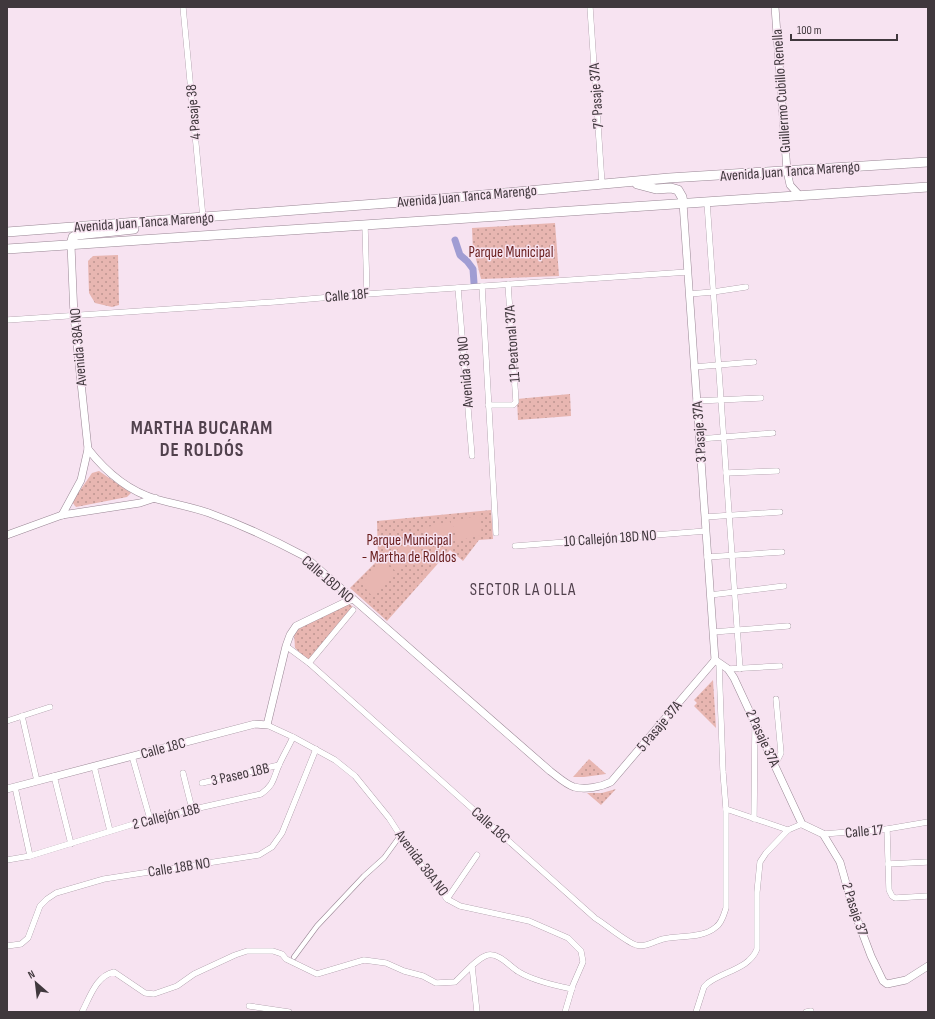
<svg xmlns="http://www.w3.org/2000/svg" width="935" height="1019" viewBox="0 0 935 1019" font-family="'Sofia Sans Condensed',sans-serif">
<defs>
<pattern id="grass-dots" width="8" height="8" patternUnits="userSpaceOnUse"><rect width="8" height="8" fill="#e8b6b1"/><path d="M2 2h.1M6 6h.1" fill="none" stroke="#bd9591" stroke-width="1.8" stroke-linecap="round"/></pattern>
</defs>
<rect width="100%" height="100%" fill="#f7e3f1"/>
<!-- grass -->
<g fill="url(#grass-dots)">
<path d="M 555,223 L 559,276 L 481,279 L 476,259 L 473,252 L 472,228 Z"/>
<path d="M 118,255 L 119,305 L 112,307 L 95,303 L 89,293 L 88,261 L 93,256 Z"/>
<path d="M 570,394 L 571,416 L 518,420 L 517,399 Z"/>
<path d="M 99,471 L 131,493 L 127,497 L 76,507 L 72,502 L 92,473 Z"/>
<path d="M 491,510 L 493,539 L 479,540 L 463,561 L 450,550 L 387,621 L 350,588 L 378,560 L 377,521 Z"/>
<path d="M 348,603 L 354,608 L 309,661 L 295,648 L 294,633 L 296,629 Z"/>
<path d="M 713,680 L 716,728 L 694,706 L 697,703 L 694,700 Z"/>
<path d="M 589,759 L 606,774 L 584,777 L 573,777 Z"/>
<path d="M 616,789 L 601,805 L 587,793 L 602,793 Z"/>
</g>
<!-- pitch -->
<g fill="#e8b6b1">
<path d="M 479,515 L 482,535 L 457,541 L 452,522 Z"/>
<path d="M 450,521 L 454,541 L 429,547 L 424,528 Z"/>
<path d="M 409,539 L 421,551 L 396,572 L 386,560 Z"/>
<path d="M 384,562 L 396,574 L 372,596 L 361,583 Z"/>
</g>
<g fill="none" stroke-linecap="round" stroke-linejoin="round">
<!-- canal -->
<path stroke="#a09dd3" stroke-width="7" d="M 455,240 L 460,255 L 467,261 L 473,269 L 474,283"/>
<defs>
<path id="pedestrian" d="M 294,957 L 317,926 L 364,876 L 384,858 L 400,836"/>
<g id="minor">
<path d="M 183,7 L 203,218"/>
<path d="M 590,7 L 602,184"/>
<path d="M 707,202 L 740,669"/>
<path d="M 365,226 L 367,294"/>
<path d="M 482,286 L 496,533"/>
<path d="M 458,288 L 472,456"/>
<path d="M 689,294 L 713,292 L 746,287"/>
<path d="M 7,320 L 274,302 L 367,294 L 688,272"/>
<path d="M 694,367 L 754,362"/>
<path d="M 696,401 L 761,398"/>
<path d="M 488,405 L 513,405 L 516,402 L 508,284"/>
<path d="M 699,439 L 773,433"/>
<path d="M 726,473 L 777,471"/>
<path d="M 705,517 L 780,512"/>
<path d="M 515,546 L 706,531"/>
<path d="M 707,557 L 782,552"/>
<path d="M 710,595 L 784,586"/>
<path d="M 713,632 L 788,626"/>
<path d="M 286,646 L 309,663 L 595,918 C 605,924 626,942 636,945 C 645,948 655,941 663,939 C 680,935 702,939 716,927 C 722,923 724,914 726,908 L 726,809 L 723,772 L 719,663"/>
<path d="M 309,663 L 353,610"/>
<path d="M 728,669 L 780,666"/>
<path d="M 22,716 L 37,781"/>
<path d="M 7,721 L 50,707"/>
<path d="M 267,725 L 293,737 L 335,760 L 355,776 L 389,818 L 407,846 L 447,899 L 460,906 L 529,921 L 568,938 L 581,951 L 583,962 L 573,985 L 565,1012"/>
<path d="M 132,756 L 150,819"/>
<path d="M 775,765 L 781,753 L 776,699"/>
<path d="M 94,766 L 110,831"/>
<path d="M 183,773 L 192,809"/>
<path d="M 54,776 L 71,844"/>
<path d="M 202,783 L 279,765"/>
<path d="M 15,787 L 30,856"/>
<path d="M 726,809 L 788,830"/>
<path d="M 754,819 L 755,723"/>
<path d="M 887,829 L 889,890 L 892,896 L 895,898 L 928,896"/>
<path d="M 823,834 L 887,829 L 928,822"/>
<path d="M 7,860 L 30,856 L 150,819 L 261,794 C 274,785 273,779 279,765 C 283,756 289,746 293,737"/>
<path d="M 888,864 L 928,862"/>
<path d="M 447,899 L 477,855"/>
<path d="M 7,946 L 21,944 L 28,938 L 40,906 L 47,899 L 56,893 L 104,879 L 259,855 L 272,847 L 282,833 L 316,749"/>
<path d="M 472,966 L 477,1012"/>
<path d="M 249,1006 L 289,1012"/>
<path d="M 82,1012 C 90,997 96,976 114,972 L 145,993 L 154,994 L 177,986 L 194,974 L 235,955 L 247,951 L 273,951 L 282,954 L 286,959 L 317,974 L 364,960 L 386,963 L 404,971 L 423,976 L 436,983 L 455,982 C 463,975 478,957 488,955 C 500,953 510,967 519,972 C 532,980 557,986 572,989"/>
<path d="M 696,1012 L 704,987 L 708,983 C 724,971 749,969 757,949 L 757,892 L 760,862 L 766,853 L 788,830 L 802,824"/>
<path d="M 806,1012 L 811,1011"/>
</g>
<g id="tertiary">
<path d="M 775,7 L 787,171 L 790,185 L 800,196"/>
<path d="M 683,203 L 715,660"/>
<path d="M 88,449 C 106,472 128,491 156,499 C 174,504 192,507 209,513 C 242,525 274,540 304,556 L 550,771 C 557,776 565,784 574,787 C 585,790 601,787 611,782 L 715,660"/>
<path d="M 62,515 L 81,480 L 88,449 L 74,316 L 71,245"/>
<path d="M 7,535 L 62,515 L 140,503 L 155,498"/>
<path d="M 715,660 L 728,669 L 734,678 L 802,824 L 823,834 L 840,862 L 853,908 L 871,956 L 883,981 L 887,984 L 906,980 L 928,966"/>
<path d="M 7,789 L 255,724 L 267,725 L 286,646 L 290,635 L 296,626 L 352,599"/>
</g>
<g id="primary">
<path d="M 637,184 L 656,189 L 671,188 L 678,190 L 682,197 L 683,203"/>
<path d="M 7,232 L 428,200 L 669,178 L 928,162"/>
<path d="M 71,245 L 73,237 L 77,235 L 134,229"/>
<path d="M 7,249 L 928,187"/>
</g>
</defs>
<!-- pedestrian casing -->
<use href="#pedestrian" stroke="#998694" stroke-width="5.5"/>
<!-- minor casing -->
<use href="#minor" stroke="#998694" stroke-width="6"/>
<!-- tertiary casing -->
<use href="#tertiary" stroke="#998694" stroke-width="8"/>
<!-- primary casing -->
<use href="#primary" stroke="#998694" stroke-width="10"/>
<!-- pedestrian -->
<use href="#pedestrian" stroke="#fff" stroke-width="4.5"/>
<!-- minor -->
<use href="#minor" stroke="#fff" stroke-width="5.5"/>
<!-- tertiary -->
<use href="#tertiary" stroke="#fff" stroke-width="7"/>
<!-- primary -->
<use href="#primary" stroke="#fff" stroke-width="9"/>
</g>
<g text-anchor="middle" stroke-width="3" stroke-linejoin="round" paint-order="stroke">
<!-- street labels -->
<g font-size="15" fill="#40383d" stroke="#f7e3f1">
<text transform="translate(781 91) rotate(-94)" y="5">Guillermo Cubillo Renella</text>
<text transform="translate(596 96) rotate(-94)" y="5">7° Pasaje 37A</text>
<text transform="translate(193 112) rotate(-95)" y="5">4 Pasaje 38</text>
<text transform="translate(790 171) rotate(-4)" y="5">Avenida Juan Tanca Marengo</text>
<text transform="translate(467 196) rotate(-5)" y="5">Avenida Juan Tanca Marengo</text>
<text transform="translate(144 222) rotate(-4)" y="5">Avenida Juan Tanca Marengo</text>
<text transform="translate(347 295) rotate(-5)" y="5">Calle 18F</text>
<text transform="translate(512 344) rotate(-94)" y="5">11 Peatonal 37A</text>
<text transform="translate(78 347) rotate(-95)" y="5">Avenida 38A NO</text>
<text transform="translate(465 372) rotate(-95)" y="5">Avenida 38 NO</text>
<text transform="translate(699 432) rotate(-94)" y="5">3 Pasaje 37A</text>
<text transform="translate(610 538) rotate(-4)" y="5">10 Callejón 18D NO</text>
<text transform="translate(328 579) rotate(41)" y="5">Calle 18D NO</text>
<text transform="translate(659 726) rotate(-50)" y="5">5 Pasaje 37A</text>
<text transform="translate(763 738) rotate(65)" y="5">2 Pasaje 37A</text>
<text transform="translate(163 748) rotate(-15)" y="5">Calle 18C</text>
<text transform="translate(240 774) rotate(-13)" y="5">3 Paseo 18B</text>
<text transform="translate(166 816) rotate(-14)" y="5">2 Callejón 18B</text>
<text transform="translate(491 825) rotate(42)" y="5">Calle 18C</text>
<text transform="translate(864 831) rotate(-5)" y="5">Calle 17</text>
<text transform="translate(422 863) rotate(53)" y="5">Avenida 38A NO</text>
<text transform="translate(179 867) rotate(-9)" y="5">Calle 18B NO</text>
<text transform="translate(855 909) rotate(72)" y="5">2 Pasaje 37</text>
</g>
<!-- park labels -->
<g font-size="15" fill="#671c1b" stroke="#f7e3f1">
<text x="511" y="257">Parque Municipal</text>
<text x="409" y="545">Parque Municipal<tspan x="409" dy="17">- Martha de Roldos</tspan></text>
</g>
<!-- quarter labels -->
<g font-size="17" letter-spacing="1" fill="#51414d" stroke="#f7e3f1">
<text x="523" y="595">SECTOR LA OLLA</text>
</g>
<!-- district labels -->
<g font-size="19" font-weight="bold" letter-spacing="1" fill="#51414d" stroke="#f7e3f1">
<text x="202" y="434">MARTHA BUCARAM<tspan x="202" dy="22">DE ROLDÓS</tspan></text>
</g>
</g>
<!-- border -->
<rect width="935" height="1019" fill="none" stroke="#40383d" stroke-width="16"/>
<!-- north arrow -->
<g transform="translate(36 983) rotate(332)" stroke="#f7e3f1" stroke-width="3" paint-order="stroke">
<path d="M0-3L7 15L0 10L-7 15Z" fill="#40383d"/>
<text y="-6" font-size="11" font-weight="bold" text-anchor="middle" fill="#40383d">N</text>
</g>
<!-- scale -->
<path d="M791 34v6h106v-6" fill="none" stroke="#40383d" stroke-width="2"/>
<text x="797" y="34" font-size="12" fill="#40383d" stroke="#f7e3f1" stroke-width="3" paint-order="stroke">100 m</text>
</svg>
